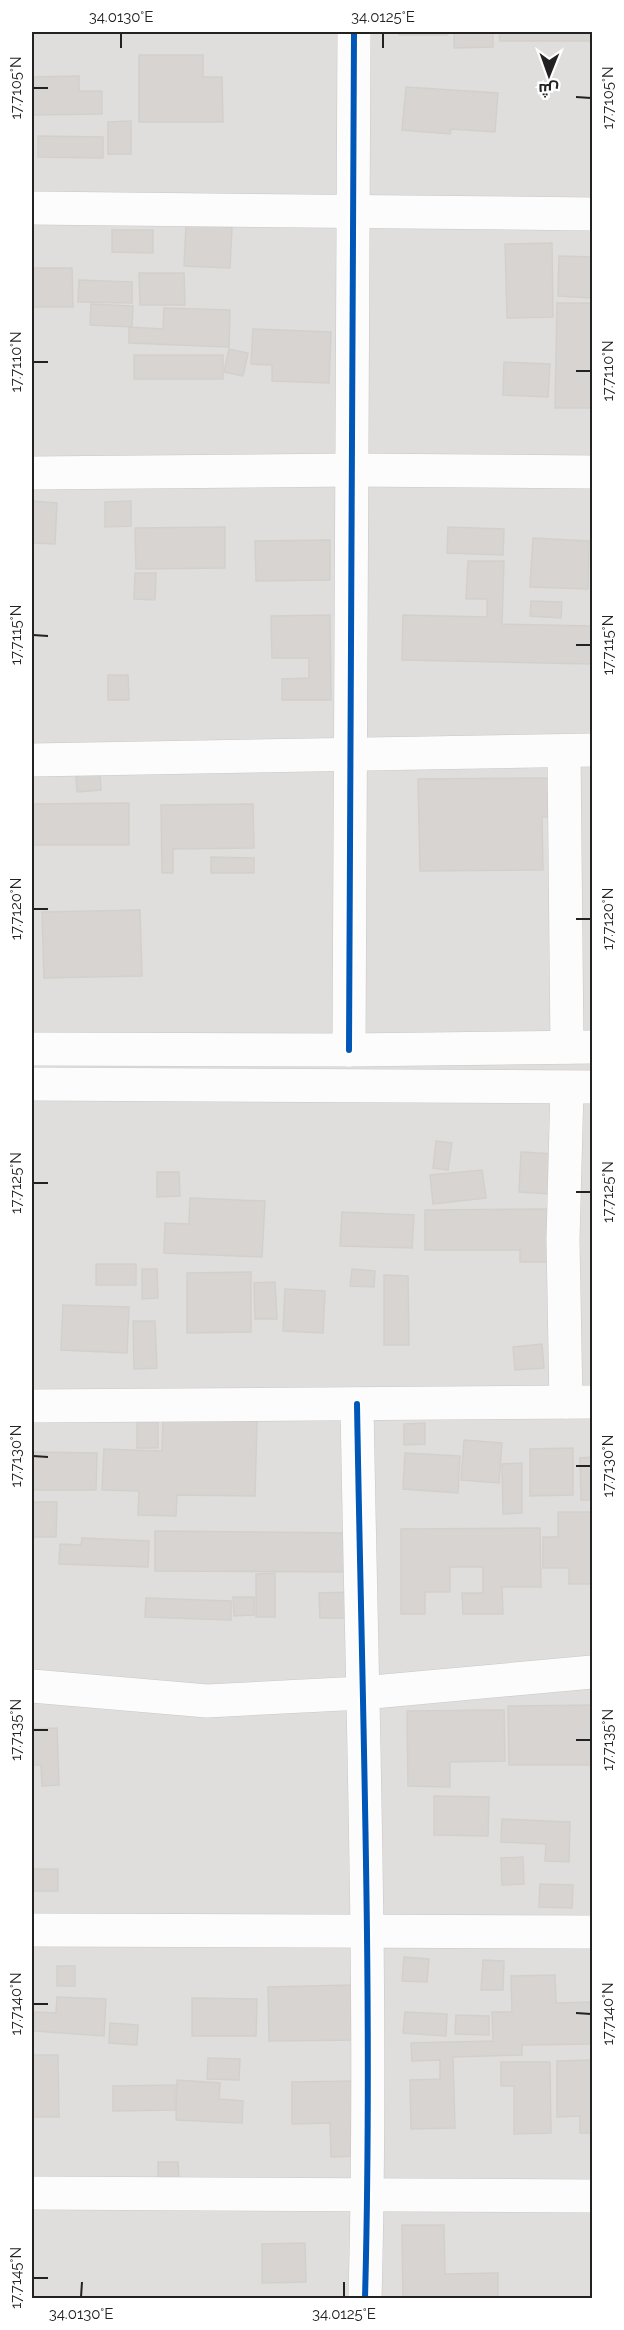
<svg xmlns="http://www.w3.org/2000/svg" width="624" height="2330" viewBox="0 0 624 2330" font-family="Raleway,Cairo,sans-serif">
<rect width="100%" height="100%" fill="#f0eeeb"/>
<!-- residential -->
<rect fill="#dfdedc" x="32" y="32" width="560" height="2266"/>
<!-- building -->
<g fill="#d7d4d2" stroke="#d3d0cc" stroke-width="1.5">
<rect x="399" y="32" width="48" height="3"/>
<path d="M 454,32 L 493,32 L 493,47 L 454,48 Z"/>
<path d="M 499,32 L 592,32 L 592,41 L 500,41 Z"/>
<path d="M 139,55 L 203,55 L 203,77 L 222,77 L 223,122 L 139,122 Z"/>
<path d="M 79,76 L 79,91 L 102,91 L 102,114 L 32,115 L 32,77 Z"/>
<path d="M 406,87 L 498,93 L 495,132 L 451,129 L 450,134 L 402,130 Z"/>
<path d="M 131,121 L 131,154 L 108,154 L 108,122 Z"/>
<path d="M 38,136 L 103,137 L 103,158 L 38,157 Z"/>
<path d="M 186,225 L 232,227 L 230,268 L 184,266 Z"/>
<path d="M 112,230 L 153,230 L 153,253 L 112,252 Z"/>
<path d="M 552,243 L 553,317 L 507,318 L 505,244 Z"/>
<path d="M 559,256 L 592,257 L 592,298 L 558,296 Z"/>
<path d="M 32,268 L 72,268 L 73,307 L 32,307 Z"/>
<path d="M 139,273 L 184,273 L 185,305 L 140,305 Z"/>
<path d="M 79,280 L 132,282 L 132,303 L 78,302 Z"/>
<path d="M 557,303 L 592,303 L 592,408 L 555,408 Z"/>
<path d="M 91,304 L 133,306 L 132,327 L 90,325 Z"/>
<path d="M 164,308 L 230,310 L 229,347 L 129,343 L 129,327 L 163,329 Z"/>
<path d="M 253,329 L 331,332 L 329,383 L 272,381 L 272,365 L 251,364 Z"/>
<path d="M 229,349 L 248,353 L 243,376 L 224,372 Z"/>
<rect x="134" y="355" width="89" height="24"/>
<path d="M 504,362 L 550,364 L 548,397 L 503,395 Z"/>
<path d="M 32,501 L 57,503 L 55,544 L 32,543 Z"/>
<path d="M 131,501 L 131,526 L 105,527 L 105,502 Z"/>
<path d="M 225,527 L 225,568 L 136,569 L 135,528 Z"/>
<path d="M 448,527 L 504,529 L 503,555 L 447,553 Z"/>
<path d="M 533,538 L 589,541 L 588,589 L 530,587 Z"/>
<path d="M 330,540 L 330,580 L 256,581 L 255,541 Z"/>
<path d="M 468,561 L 504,561 L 502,624 L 592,626 L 592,664 L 402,660 L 403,615 L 487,617 L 487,599 L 466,599 Z"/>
<path d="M 135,573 L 156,573 L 155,600 L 134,599 Z"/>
<path d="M 531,601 L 562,602 L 561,618 L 530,616 Z"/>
<path d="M 330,615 L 331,700 L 282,700 L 282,679 L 309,678 L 309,658 L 272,658 L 271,616 Z"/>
<path d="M 108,675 L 128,675 L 129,700 L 108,700 Z"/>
<path d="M 100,773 L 101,790 L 77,792 L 76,775 Z"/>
<path d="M 561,778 L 561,817 L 542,817 L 543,870 L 420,871 L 418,779 Z"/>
<path d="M 129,803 L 129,845 L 32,845 L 32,804 Z"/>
<path d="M 253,804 L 254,848 L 173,849 L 173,873 L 162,873 L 161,805 Z"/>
<path d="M 211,857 L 254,858 L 254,873 L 211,873 Z"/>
<path d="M 140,910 L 142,976 L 44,978 L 42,912 Z"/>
<path d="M 436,1141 L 452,1143 L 448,1170 L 433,1168 Z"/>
<path d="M 521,1152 L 554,1154 L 552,1194 L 519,1192 Z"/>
<path d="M 482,1170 L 486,1198 L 433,1204 L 430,1175 Z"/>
<path d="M 157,1172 L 179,1172 L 180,1196 L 157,1197 Z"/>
<path d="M 190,1198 L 265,1201 L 262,1257 L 164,1253 L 165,1223 L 189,1224 Z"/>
<path d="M 548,1209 L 549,1262 L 520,1262 L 520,1250 L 425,1250 L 425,1210 Z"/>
<path d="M 342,1212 L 414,1215 L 412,1248 L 340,1246 Z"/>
<rect x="96" y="1264" width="40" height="21"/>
<path d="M 142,1269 L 157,1269 L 158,1298 L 142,1299 Z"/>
<path d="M 352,1269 L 375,1271 L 374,1287 L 350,1286 Z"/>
<path d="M 251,1272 L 251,1332 L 187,1333 L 187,1273 Z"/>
<path d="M 384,1275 L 408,1276 L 409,1345 L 384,1345 Z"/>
<path d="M 275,1282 L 277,1319 L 255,1319 L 254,1283 Z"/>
<path d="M 285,1289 L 325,1291 L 323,1333 L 283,1331 Z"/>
<path d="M 63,1305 L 129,1307 L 127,1353 L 61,1350 Z"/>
<path d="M 133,1321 L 155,1321 L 157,1368 L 134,1369 Z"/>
<path d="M 542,1344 L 544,1368 L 515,1370 L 513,1347 Z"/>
<path d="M 163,1419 L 257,1421 L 255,1496 L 177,1495 L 176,1516 L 138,1515 L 139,1491 L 102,1490 L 104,1449 L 162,1451 Z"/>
<path d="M 158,1421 L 158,1448 L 137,1448 L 137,1422 Z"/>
<path d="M 425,1423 L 425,1444 L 404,1445 L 404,1424 Z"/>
<path d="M 464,1440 L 502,1443 L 499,1483 L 461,1480 Z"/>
<path d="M 573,1448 L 573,1495 L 530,1496 L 530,1449 Z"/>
<path d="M 32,1452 L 97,1453 L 96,1490 L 32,1490 Z"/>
<path d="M 405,1453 L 460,1456 L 458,1493 L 403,1489 Z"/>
<path d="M 592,1457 L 592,1500 L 581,1500 L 580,1458 Z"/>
<path d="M 522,1463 L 522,1513 L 503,1514 L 502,1464 Z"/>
<path d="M 32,1502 L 57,1502 L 56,1537 L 32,1537 Z"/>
<path d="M 558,1512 L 592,1512 L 592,1584 L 569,1584 L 569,1568 L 543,1568 L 543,1537 L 558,1537 Z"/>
<path d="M 540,1528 L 541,1587 L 502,1587 L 503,1614 L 463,1614 L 462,1593 L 483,1593 L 483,1567 L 450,1567 L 450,1592 L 425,1592 L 425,1614 L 401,1614 L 401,1529 Z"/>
<path d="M 155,1531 L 353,1533 L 353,1572 L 155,1571 Z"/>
<path d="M 82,1538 L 149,1541 L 148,1567 L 59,1564 L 60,1544 L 81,1545 Z"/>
<path d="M 275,1573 L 275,1617 L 256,1617 L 256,1574 Z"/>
<path d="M 353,1592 L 353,1618 L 320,1618 L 319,1593 Z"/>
<path d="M 233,1597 L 254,1597 L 254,1615 L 234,1616 Z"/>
<path d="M 146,1598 L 231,1601 L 231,1620 L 145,1617 Z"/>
<path d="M 592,1705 L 592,1765 L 509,1765 L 508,1706 Z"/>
<path d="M 504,1710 L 505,1761 L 450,1762 L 450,1787 L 408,1786 L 407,1711 Z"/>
<path d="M 57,1728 L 59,1785 L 42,1786 L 41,1765 L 32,1765 L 32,1729 Z"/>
<path d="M 434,1796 L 489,1797 L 488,1836 L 434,1835 Z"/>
<path d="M 502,1819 L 570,1822 L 569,1862 L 545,1861 L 546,1844 L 501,1842 Z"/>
<path d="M 523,1857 L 524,1884 L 502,1885 L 501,1858 Z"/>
<rect x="32" y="1869" width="26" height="22"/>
<path d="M 540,1884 L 573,1885 L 572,1908 L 539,1907 Z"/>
<path d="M 404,1957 L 429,1959 L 427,1982 L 402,1981 Z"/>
<path d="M 483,1960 L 504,1961 L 503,1990 L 481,1990 Z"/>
<rect x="57" y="1966" width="18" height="20"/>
<path d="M 555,1975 L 556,2003 L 592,2002 L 592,2044 L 522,2045 L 522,2055 L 453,2057 L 455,2128 L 411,2129 L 410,2080 L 440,2079 L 440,2060 L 412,2061 L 411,2043 L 493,2041 L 492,2012 L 512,2012 L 511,1976 Z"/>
<path d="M 354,1985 L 359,2040 L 269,2041 L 268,1987 Z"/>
<path d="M 57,1997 L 106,1999 L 104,2036 L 34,2031 L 35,2012 L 56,2013 Z"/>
<path d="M 192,1998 L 257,1999 L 256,2036 L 192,2036 Z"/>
<path d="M 405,2012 L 447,2014 L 446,2036 L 403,2033 Z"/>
<path d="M 456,2015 L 489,2016 L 489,2035 L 455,2034 Z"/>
<path d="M 110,2023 L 138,2025 L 137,2045 L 109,2043 Z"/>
<path d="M 32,2055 L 58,2055 L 59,2117 L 32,2117 Z"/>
<path d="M 208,2058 L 240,2059 L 239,2080 L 207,2079 Z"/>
<path d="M 592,2060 L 592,2133 L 580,2133 L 580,2116 L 557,2117 L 557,2061 Z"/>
<path d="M 501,2062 L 550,2062 L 551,2133 L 514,2134 L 514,2086 L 501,2086 Z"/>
<path d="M 177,2080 L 220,2083 L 219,2099 L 243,2101 L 242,2123 L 176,2120 Z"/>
<path d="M 354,2081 L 356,2156 L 331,2157 L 330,2123 L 292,2124 L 292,2082 Z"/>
<path d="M 175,2085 L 175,2110 L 113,2111 L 113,2086 Z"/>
<path d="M 158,2162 L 178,2162 L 179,2180 L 158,2181 Z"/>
<path d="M 402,2225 L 444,2225 L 445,2274 L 498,2273 L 498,2298 L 403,2298 Z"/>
<path d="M 305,2243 L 306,2282 L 262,2283 L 262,2244 Z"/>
</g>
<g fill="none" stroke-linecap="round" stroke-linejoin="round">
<defs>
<g id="minor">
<path d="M 32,208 L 592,214"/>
<path d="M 32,473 L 350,470 L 592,472"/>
<path d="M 564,751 L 567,1047"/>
<path d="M 32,760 L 592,750"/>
<path d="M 349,1050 L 354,32"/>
<path d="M 566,1402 L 563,1240 L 567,1088"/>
<path d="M 357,1404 C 362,1702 373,2001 365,2298"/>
<path d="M 32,1406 L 592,1402"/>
<path d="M 32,1686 L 207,1701 L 362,1693 L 592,1672"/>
<path d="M 32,1930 L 592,1932"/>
<path d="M 32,2193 L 592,2196"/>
</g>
<g id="tertiary">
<path d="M 32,1049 L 349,1050 L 592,1047"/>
<path d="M 32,1084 L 592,1087"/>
</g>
</defs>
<!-- minor casing -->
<use href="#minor" stroke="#c9c8c7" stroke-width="34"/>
<!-- tertiary casing -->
<use href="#tertiary" stroke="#c9c8c7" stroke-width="34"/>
<!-- minor -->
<use href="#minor" stroke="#fdfcfc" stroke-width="33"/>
<!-- tertiary -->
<use href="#tertiary" stroke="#fdfcfc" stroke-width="33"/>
<defs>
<g id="cycleway">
<path d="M 349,1050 L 354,32"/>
<path d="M 357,1404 C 362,1702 373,2001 365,2298"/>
</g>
</defs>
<!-- cycleway casing -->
<use href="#cycleway" stroke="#fff" stroke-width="10"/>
<!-- cycleway -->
<use href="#cycleway" stroke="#0057b8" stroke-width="6"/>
</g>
<!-- ticks -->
<path fill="none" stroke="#222" stroke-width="2" d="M 121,48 L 121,33M 383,48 L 383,33M 33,88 L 48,88M 576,97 L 591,98M 33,362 L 48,362M 576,371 L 591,371M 33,635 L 48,636M 576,645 L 591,645M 33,909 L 48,909M 576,919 L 591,919M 33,1183 L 48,1183M 576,1192 L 591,1192M 33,1456 L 48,1457M 576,1466 L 591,1466M 33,1730 L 48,1730M 576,1740 L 591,1740M 33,2004 L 48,2004M 576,2013 L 591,2014M 33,2278 L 48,2278M 81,2297 L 82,2282M 344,2297 L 344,2282"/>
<!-- border -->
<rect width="624" height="2330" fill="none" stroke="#ffffff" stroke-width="66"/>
<!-- north arrow -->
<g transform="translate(549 75) rotate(181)" stroke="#ffffff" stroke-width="4.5" paint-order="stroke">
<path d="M0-4.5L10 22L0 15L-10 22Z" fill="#222222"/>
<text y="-9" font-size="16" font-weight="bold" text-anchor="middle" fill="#222222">ش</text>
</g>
<rect x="33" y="33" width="558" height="2264" fill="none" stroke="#222" stroke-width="2"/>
<g font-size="15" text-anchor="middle" fill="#222">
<text x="121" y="22">34.0130°E</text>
<text x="383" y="22">34.0125°E</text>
<text transform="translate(16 88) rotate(-90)" y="5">17.7105°N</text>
<text transform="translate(608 98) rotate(-90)" y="5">17.7105°N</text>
<text transform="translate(16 362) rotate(-90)" y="5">17.7110°N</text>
<text transform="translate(608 371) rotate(-90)" y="5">17.7110°N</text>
<text transform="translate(16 635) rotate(-90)" y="5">17.7115°N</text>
<text transform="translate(608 645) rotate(-90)" y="5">17.7115°N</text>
<text transform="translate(16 909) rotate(-90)" y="5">17.7120°N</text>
<text transform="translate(608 919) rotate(-90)" y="5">17.7120°N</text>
<text transform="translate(16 1183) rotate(-90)" y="5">17.7125°N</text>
<text transform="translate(608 1192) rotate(-90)" y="5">17.7125°N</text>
<text transform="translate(16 1456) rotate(-90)" y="5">17.7130°N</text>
<text transform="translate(608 1466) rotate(-90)" y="5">17.7130°N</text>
<text transform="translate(16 1730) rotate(-90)" y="5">17.7135°N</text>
<text transform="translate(608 1740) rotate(-90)" y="5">17.7135°N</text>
<text transform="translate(16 2004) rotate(-90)" y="5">17.7140°N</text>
<text transform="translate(608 2014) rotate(-90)" y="5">17.7140°N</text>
<text transform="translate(16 2278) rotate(-90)" y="5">17.7145°N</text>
<text x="81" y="2319">34.0130°E</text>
<text x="344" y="2319">34.0125°E</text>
</g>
</svg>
